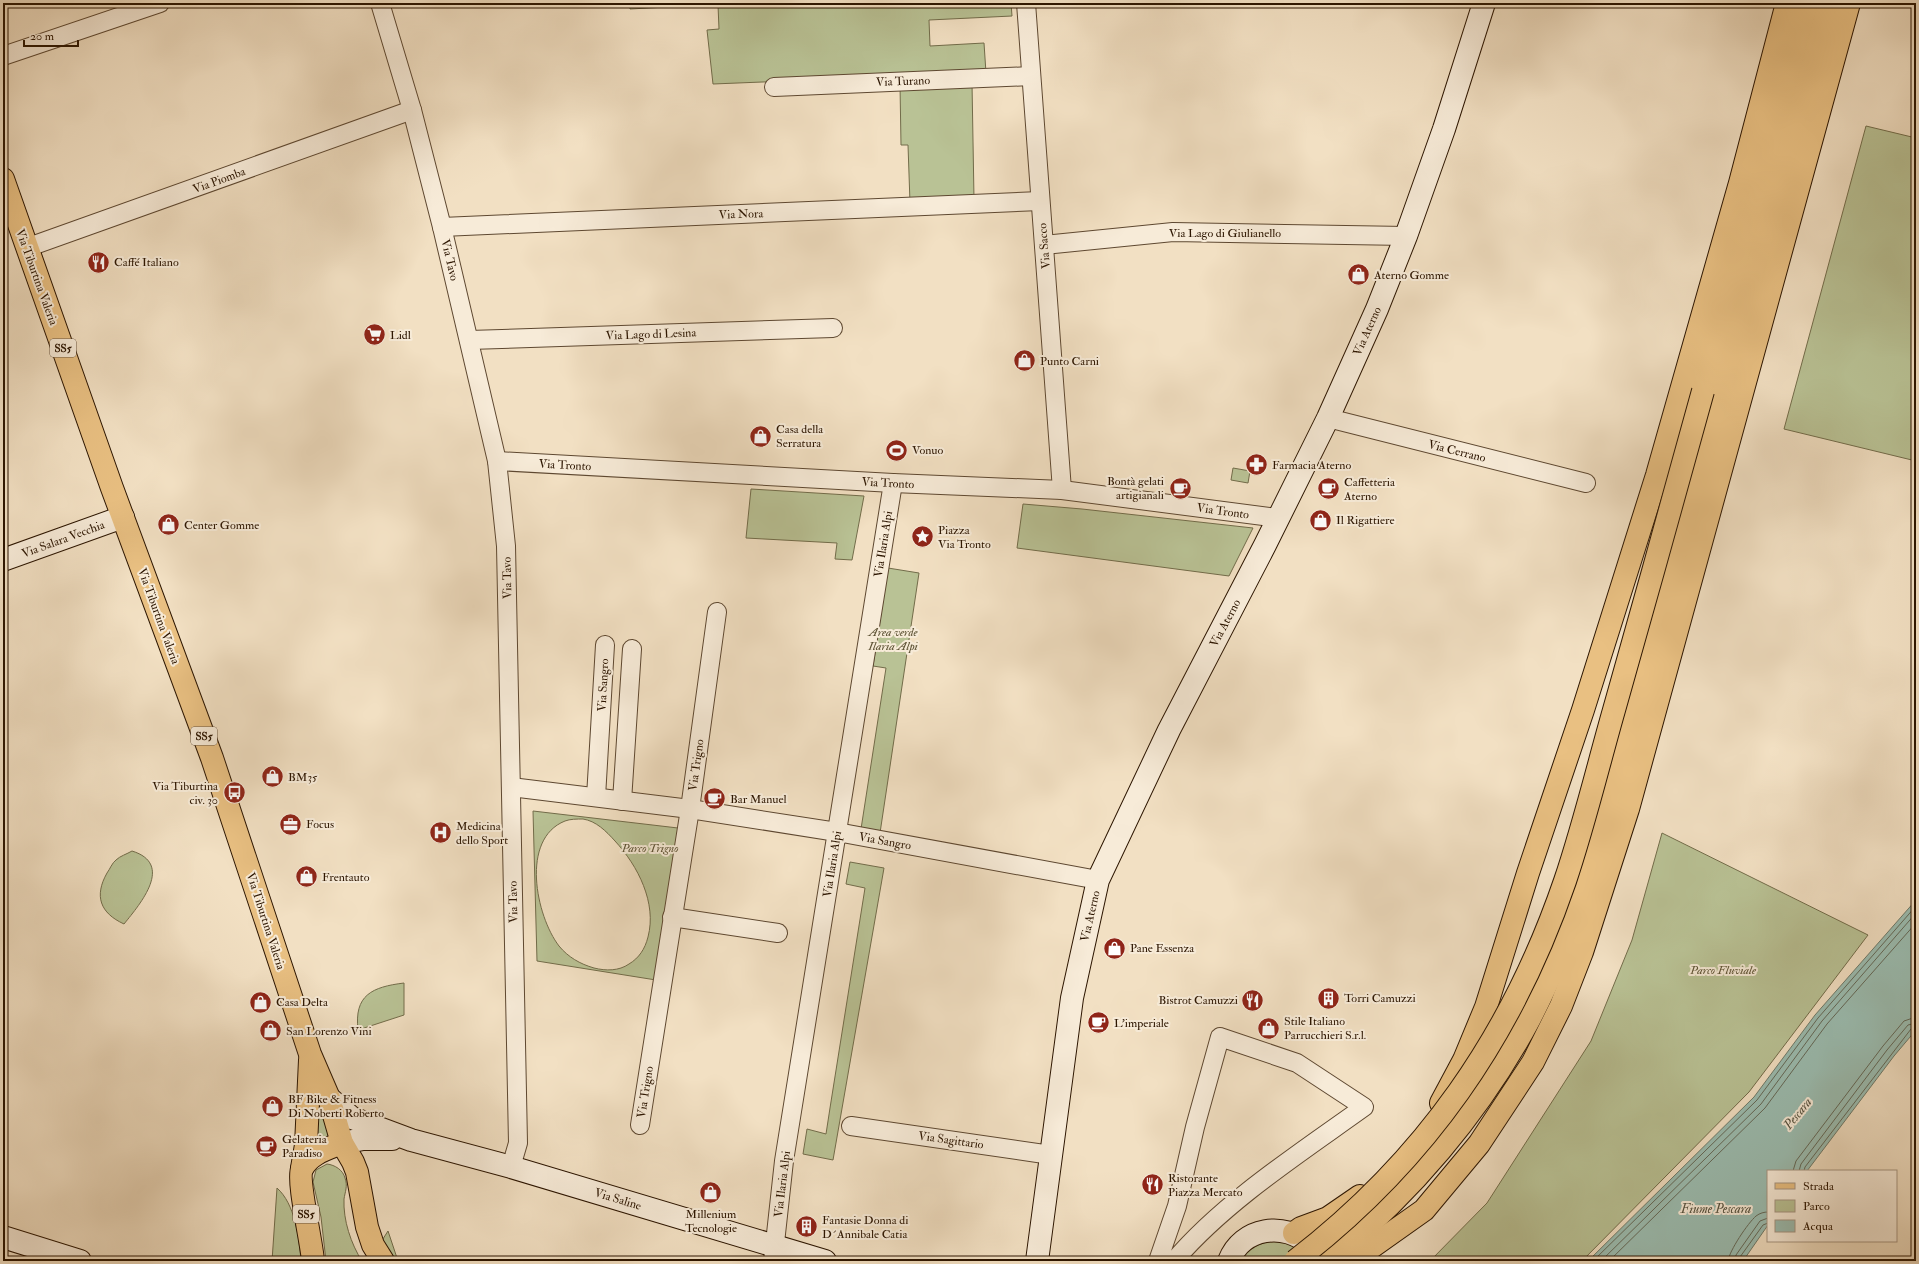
<svg xmlns="http://www.w3.org/2000/svg" width="1919" height="1264" viewBox="0 0 1919 1264" font-family="'IM FELL Double Pica',serif">
<rect width="100%" height="100%" fill="#f2e0c3"/>
<filter id="stains"><feTurbulence type="fractalNoise" baseFrequency=".005" numOctaves="4"/><feColorMatrix values="0 0 0 0 .2 0 0 0 0 .09 0 0 0 0 .02 0 0 0 .5 -.17"/></filter>
<radialGradient id="worn" r=".72"><stop offset=".6" stop-color="#630" stop-opacity="0"/><stop offset="1" stop-color="#630" stop-opacity=".3"/></radialGradient>
<!-- green -->
<g fill="#b9c295" stroke="#726c4a" fill-rule="evenodd">
<path d="M 630,3 L 703,3 L 703,5 L 630,9 Z"/>
<path d="M 759,3 L 1011,3 L 1012,16 L 929,20 L 930,46 L 984,43 L 986,73 L 713,84 L 707,30 L 719,29 L 718,5 Z"/>
<path d="M 972,83 L 974,199 L 910,203 L 908,145 L 901,145 L 900,85 Z"/>
<path d="M 1866,126 L 1916,138 L 1916,461 L 1784,429 Z"/>
<path d="M 1233,468 L 1250,471 L 1248,483 L 1231,480 Z"/>
<path d="M 751,489 L 864,496 L 852,560 L 835,559 L 837,543 L 746,538 Z"/>
<path d="M 1023,504 L 1082,509 L 1253,528 L 1229,576 L 1017,548 Z"/>
<path d="M 888,568 L 919,573 L 880,833 L 861,829 L 886,668 L 873,666 Z"/>
<path d="M 533,811 L 678,828 L 656,980 L 537,961 ZM 583,819 C 596,821 606,831 615,841 C 638,866 657,903 648,937 C 645,949 639,958 629,964 C 619,971 606,971 594,968 C 580,964 568,957 559,946 C 536,916 520,839 565,821 C 570,819 577,819 583,819 Z"/>
<path d="M 1662,833 L 1868,935 L 1749,1092 L 1582,1261 L 1430,1261 L 1487,1203 L 1591,1041 L 1632,940 Z"/>
<path d="M 132,851 C 174,864 141,903 124,924 C 100,913 94,896 107,873 C 110,869 112,863 116,860 C 120,856 127,854 132,851 Z"/>
<path d="M 850,862 L 884,868 L 833,1160 L 803,1154 L 807,1129 L 826,1134 L 830,1108 L 865,888 L 846,884 Z"/>
<path d="M 404,983 L 404,1015 L 358,1030 C 354,995 372,987 404,983 Z"/>
<path d="M 319,1105 L 332,1136 L 314,1141 L 315,1106 Z"/>
<path d="M 327,1164 C 335,1165 343,1170 345,1178 C 348,1186 345,1192 344,1199 C 343,1220 351,1244 362,1261 L 326,1261 L 321,1217 L 313,1182 L 316,1170 Z"/>
<path d="M 277,1188 C 295,1204 299,1237 301,1261 L 272,1261 Z"/>
<path d="M 388,1231 L 398,1261 L 394,1261 L 381,1242 Z"/>
<path d="M 1274,1240 C 1293,1243 1297,1247 1309,1261 L 1241,1261 C 1248,1248 1261,1243 1274,1240 Z"/>
</g>
<!-- water -->
<path fill="#9bbdb1" stroke="#6f7a6a" d="M 1916,900 L 1916,1030 L 1894,1056 L 1807,1171 L 1768,1171 L 1768,1225 L 1743,1261 L 1588,1261 L 1754,1097 L 1815,1015 Z"/>
<g fill="none" stroke-linecap="round" stroke-linejoin="round">
<!-- shore -->
<g stroke="#646958" stroke-width="1">
<path d="M 1793,1171 L 1796,1161 L 1883,1046 L 1904,1021 L 1916,1017"/>
<path d="M 1799,1171 L 1801,1164 L 1887,1050 L 1908,1025 L 1916,1023"/>
<path d="M 1804,1171 L 1805,1167 L 1911,1029 L 1916,1028"/>
<path d="M 1593,1261 L 1757,1100 L 1818,1018 L 1916,906"/>
<path d="M 1601,1261 L 1761,1104 L 1822,1021 L 1916,913"/>
<path d="M 1609,1261 L 1765,1108 L 1827,1024 L 1916,923"/>
<path d="M 1728,1261 C 1729,1251 1748,1223 1756,1216 C 1760,1213 1764,1212 1768,1212"/>
<path d="M 1735,1261 L 1736,1255 L 1760,1221 L 1768,1218"/>
<path d="M 1740,1261 L 1740,1257 L 1763,1225 L 1768,1223"/>
</g>
<defs>
<g id="street">
<path d="M 380,3 L 412,110 L 442,227 L 497,461 L 506,546 L 518,1143 L 511,1167"/>
<path d="M 1026,3 L 1062,490"/>
<path d="M 3,56 L 160,3"/>
<path d="M 774,87 L 1031,76"/>
<path d="M 442,227 L 1040,201"/>
<path d="M 1044,245 L 1173,232 L 1406,236"/>
<path d="M 26,248 L 412,110"/>
<path d="M 469,340 L 833,328"/>
<path d="M 1328,418 L 1586,483"/>
<path d="M 497,461 L 893,483 L 1062,490 L 1278,518"/>
<path d="M 511,787 L 690,809 L 837,832 L 1098,880"/>
<path d="M 596,797 L 605,645"/>
<path d="M 622,801 L 632,649"/>
<path d="M 672,917 L 778,933"/>
<path d="M 640,1125 L 690,809 L 717,612"/>
<path d="M 851,1126 L 1051,1155"/>
<path d="M 773,1261 L 784,1161 L 893,483"/>
<path d="M 1158,1261 L 1177,1206 L 1195,1127 L 1220,1037 L 1297,1063 L 1364,1107 C 1300,1153 1224,1202 1174,1261"/>
</g>
<g id="secondary">
<path d="M 3,560 L 123,517"/>
<path d="M 329,1098 L 352,1118 L 411,1140 L 511,1167 L 825,1261"/>
<path d="M 342,1143 L 363,1139 L 392,1139"/>
<path d="M 3,1237 L 80,1261"/>
<path d="M 1037,1261 L 1072,998 L 1098,880 L 1169,730 L 1265,545 L 1328,418 L 1377,309 L 1406,236 L 1444,129 L 1484,3"/>
<path d="M 1229,1261 C 1242,1227 1285,1221 1310,1245"/>
</g>
<g id="primary">
<path d="M 3,179 L 112,488 L 212,758 L 310,1054 L 329,1098 L 342,1143 L 353,1162 L 357,1172 L 367,1227 L 373,1245 L 383,1261"/>
<path d="M 302,1168 L 306,1145 L 310,1060"/>
<path d="M 313,1261 C 312,1244 297,1180 302,1169 C 309,1154 327,1149 342,1143"/>
</g>
<g id="highway">
<path d="M 1703,391 L 1807,3"/>
<path d="M 1441,1103 L 1464,1060 L 1486,1007 L 1528,873 L 1583,710 L 1657,475 L 1740,183 L 1787,3"/>
<path d="M 1294,1233 L 1301,1228 L 1328,1218 L 1360,1196"/>
<path d="M 1327,1261 C 1409,1195 1480,1112 1530,1018 C 1570,942 1593,860 1616,778 C 1637,704 1658,631 1678,558 C 1730,373 1779,188 1829,3"/>
<path d="M 1352,1261 L 1424,1210 L 1479,1144 L 1533,1062 L 1561,1006 L 1582,952 L 1628,809 L 1849,3"/>
</g>
</defs>
<!-- street casing -->
<use href="#street" stroke="#5e4831" stroke-width="20"/>
<!-- secondary casing -->
<use href="#secondary" stroke="#2c1500" stroke-width="24"/>
<!-- primary casing -->
<use href="#primary" stroke="#2c1500" stroke-width="24"/>
<!-- highway casing -->
<use href="#highway" stroke="#2c1500" stroke-width="24"/>
<!-- street -->
<use href="#street" stroke="#f7ebd8" stroke-width="18"/>
<!-- secondary -->
<use href="#secondary" stroke="#f7ebd8" stroke-width="22"/>
<!-- primary -->
<use href="#primary" stroke="#e9c082" stroke-width="22"/>
<!-- highway -->
<use href="#highway" stroke="#e9c082" stroke-width="22"/>
<defs>
<path id="highway-bridge" d="M 1295,1261 C 1425,1161 1512,1036 1565,881 C 1584,825 1598,766 1614,710 C 1644,604 1674,497 1703,391"/>
</defs>
<!-- highway-bridge casing -->
<use href="#highway-bridge" stroke="#2c1500" stroke-width="24" stroke-linecap="butt"/>
<!-- highway-bridge -->
<use href="#highway-bridge" stroke="#e9c082" stroke-width="22"/>
</g>
<!-- icons -->
<defs>
<symbol id="restaurant-disc" viewBox="-11 -11 22 22"><circle r="9.5" fill="#8f2418" stroke="#f7ebd8"/><path d="M-5-6h1v4h1v-4h1v4h1v-4h1v5L-1.5 .5V6h-2V.5L-5-1ZM5-6V6H3V1.5H1.5Q1.5-4 5-6Z" fill="#fff"/></symbol>
<symbol id="shop-disc" viewBox="-11 -11 22 22"><circle r="9.5" fill="#8f2418" stroke="#f7ebd8"/><path d="M-5-2.5h2.3a2.7 3.5 0 0 1 5.4 0H5L5.5 6h-11ZM-1.5-2.5h3a1.5 2.3 0 0 0-3 0Z" fill="#fff"/></symbol>
<symbol id="supermarket-disc" viewBox="-11 -11 22 22"><circle r="9.5" fill="#8f2418" stroke="#f7ebd8"/><path d="M-6-5.5h2.5l.6 2H6L4.5 2H-2.5L-4.4-4H-6ZM-1.5 3.2a1.3 1.3 0 1 0 .1 0ZM3 3.2a1.3 1.3 0 1 0 .1 0Z" fill="#fff"/></symbol>
<symbol id="stadium-disc" viewBox="-11 -11 22 22"><circle r="9.5" fill="#8f2418" stroke="#f7ebd8"/><path d="M0-5a6.5 5 0 1 0 0 10a6.5 5 0 1 0 0-10ZM-3.5-1.8h7v3.6h-7Z" fill="#fff"/></symbol>
<symbol id="pharmacy-disc" viewBox="-11 -11 22 22"><circle r="9.5" fill="#8f2418" stroke="#f7ebd8"/><path d="M-2-6h4v4h4v4h-4v4h-4v-4h-4v-4h4Z" fill="#fff"/></symbol>
<symbol id="cafe-disc" viewBox="-11 -11 22 22"><circle r="9.5" fill="#8f2418" stroke="#f7ebd8"/><path d="M-5.5-4.5H6V0H3Q3 3.5 0 3.5H-2.5Q-5.5 3.5-5.5 0ZM3-3.2v2h1.7v-2ZM-6 4.5H4V6H-6Z" fill="#fff"/></symbol>
<symbol id="sight-disc" viewBox="-11 -11 22 22"><circle r="9.5" fill="#8f2418" stroke="#f7ebd8"/><path d="M0-6L1.8-2.2L6-1.7L2.9 1.2L3.7 5.4L0 3.3L-3.7 5.4L-2.9 1.2L-6-1.7L-1.8-2.2Z" fill="#fff"/></symbol>
<symbol id="bus-disc" viewBox="-11 -11 22 22"><circle r="9.5" fill="#8f2418" stroke="#f7ebd8"/><path d="M-5-6H5V4H4V6H2V4H-2V6H-4V4H-5ZM-3.5-4V0h7V-4ZM-3.5 1.2v1.5H-2V1.2ZM2 1.2v1.5H3.5V1.2Z" fill="#fff"/></symbol>
<symbol id="office-disc" viewBox="-11 -11 22 22"><circle r="9.5" fill="#8f2418" stroke="#f7ebd8"/><path d="M-6-3h4V-5.5h4V-3h4V5H-6ZM-1-4.5V-3h2v-1.5ZM-6 0V1H6V0Z" fill="#fff"/></symbol>
<symbol id="hospital-disc" viewBox="-11 -11 22 22"><circle r="9.5" fill="#8f2418" stroke="#f7ebd8"/><path d="M-5-5h3v3.5h4V-5h3V5h-3V1.5h-4V5h-3Z" fill="#fff"/></symbol>
<symbol id="building-disc" viewBox="-11 -11 22 22"><circle r="9.5" fill="#8f2418" stroke="#f7ebd8"/><path d="M-4-6H4V6H1V3H-1V6H-4ZM-2.5-4.3h1.7v1.8h-1.7ZM.8-4.3h1.7v1.8H.8ZM-2.5-1h1.7V.8h-1.7ZM.8-1h1.7V.8H.8Z" fill="#fff"/></symbol>
</defs>
<g fill-rule="evenodd">
<use href="#restaurant-disc" x="86" y="250" width="25" height="25"/>
<use href="#shop-disc" x="1346" y="262" width="25" height="25"/>
<use href="#supermarket-disc" x="362" y="322" width="25" height="25"/>
<use href="#shop-disc" x="1012" y="348" width="25" height="25"/>
<use href="#shop-disc" x="748" y="424" width="25" height="25"/>
<use href="#stadium-disc" x="884" y="438" width="25" height="25"/>
<use href="#pharmacy-disc" x="1244" y="452" width="25" height="25"/>
<use href="#cafe-disc" x="1168" y="476" width="25" height="25"/>
<use href="#cafe-disc" x="1316" y="476" width="25" height="25"/>
<use href="#shop-disc" x="1308" y="508" width="25" height="25"/>
<use href="#shop-disc" x="156" y="512" width="25" height="25"/>
<use href="#sight-disc" x="910" y="524" width="25" height="25"/>
<use href="#shop-disc" x="260" y="764" width="25" height="25"/>
<use href="#bus-disc" x="222" y="780" width="25" height="25"/>
<use href="#cafe-disc" x="702" y="786" width="25" height="25"/>
<use href="#office-disc" x="278" y="812" width="25" height="25"/>
<use href="#hospital-disc" x="428" y="820" width="25" height="25"/>
<use href="#shop-disc" x="294" y="864" width="25" height="25"/>
<use href="#shop-disc" x="1102" y="936" width="25" height="25"/>
<use href="#building-disc" x="1316" y="986" width="25" height="25"/>
<use href="#restaurant-disc" x="1240" y="988" width="25" height="25"/>
<use href="#shop-disc" x="248" y="990" width="25" height="25"/>
<use href="#cafe-disc" x="1086" y="1010" width="25" height="25"/>
<use href="#shop-disc" x="1256" y="1016" width="25" height="25"/>
<use href="#shop-disc" x="258" y="1018" width="25" height="25"/>
<use href="#shop-disc" x="260" y="1094" width="25" height="25"/>
<use href="#cafe-disc" x="254" y="1134" width="25" height="25"/>
<use href="#restaurant-disc" x="1140" y="1172" width="25" height="25"/>
<use href="#shop-disc" x="698" y="1180" width="25" height="25"/>
<use href="#building-disc" x="794" y="1214" width="25" height="25"/>
</g>
<g text-anchor="middle" stroke-width="4" stroke-linejoin="round" paint-order="stroke">
<!-- shield labels -->
<g fill="#f7ebd8" stroke="#695541" stroke-width="1">
<rect x="50" y="339" width="26" height="18" rx="3"/>
<rect x="191" y="727" width="26" height="18" rx="3"/>
<rect x="293" y="1205" width="26" height="18" rx="3"/>
</g>
<g font-size="11" font-weight="bold" fill="#2c1500">
<text x="63" y="352">SS5</text>
<text x="204" y="740">SS5</text>
<text x="306" y="1218">SS5</text>
</g>
<!-- street labels -->
<g font-size="12" fill="#2c1500" stroke="#f7ebd8">
<text transform="translate(903 81) rotate(-2)" y="4">Via Turano</text>
<text transform="translate(219 180) rotate(-20)" y="4">Via Piomba</text>
<text transform="translate(741 214) rotate(-2)" y="4">Via Nora</text>
<text x="1225" y="237">Via Lago di Giulianello</text>
<text transform="translate(1044 246) rotate(-95)" y="4">Via Sacco</text>
<text transform="translate(450 260) rotate(77)" y="4">Via Tavo</text>
<text transform="translate(37 277) rotate(70)" y="4">Via Tiburtina Valeria</text>
<text transform="translate(1367 331) rotate(-66)" y="4">Via Aterno</text>
<text transform="translate(651 334) rotate(-2)" y="4">Via Lago di Lesina</text>
<text transform="translate(1457 451) rotate(14)" y="4">Via Cerrano</text>
<text transform="translate(565 465) rotate(3)" y="4">Via Tronto</text>
<text transform="translate(888 483) rotate(3)" y="4">Via Tronto</text>
<text transform="translate(1223 511) rotate(8)" y="4">Via Tronto</text>
<text transform="translate(63 539) rotate(-20)" y="4">Via Salara Vecchia</text>
<text transform="translate(883 544) rotate(-81)" y="4">Via Ilaria Alpi</text>
<text transform="translate(507 578) rotate(-91)" y="4">Via Tavo</text>
<text transform="translate(159 616) rotate(70)" y="4">Via Tiburtina Valeria</text>
<text transform="translate(1225 623) rotate(-62)" y="4">Via Aterno</text>
<text transform="translate(603 685) rotate(-87)" y="4">Via Sangro</text>
<text transform="translate(696 765) rotate(-82)" y="4">Via Trigno</text>
<text transform="translate(885 841) rotate(10)" y="4">Via Sangro</text>
<text transform="translate(832 864) rotate(-81)" y="4">Via Ilaria Alpi</text>
<text transform="translate(513 902) rotate(-91)" y="4">Via Tavo</text>
<text transform="translate(1090 916) rotate(-77)" y="4">Via Aterno</text>
<text transform="translate(266 921) rotate(72)" y="4">Via Tiburtina Valeria</text>
<text transform="translate(645 1092) rotate(-81)" y="4">Via Trigno</text>
<text transform="translate(951 1140) rotate(8)" y="4">Via Sagittario</text>
<text transform="translate(782 1184) rotate(-83)" y="4">Via Ilaria Alpi</text>
<text transform="translate(618 1199) rotate(17)" y="4">Via Saline</text>
</g>
<!-- poi labels -->
<g font-size="12" fill="#2c1500" stroke="#f7ebd8" text-anchor="start">
<text x="114" y="266">Caffé Italiano</text>
<text x="1374" y="279">Aterno Gomme</text>
<text x="390" y="339">Lidl</text>
<text x="1040" y="365">Punto Carni</text>
<text x="776" y="433">Casa della<tspan x="776" dy="14">Serratura</tspan></text>
<text x="912" y="454">Vonuo</text>
<text x="1272" y="469">Farmacia Aterno</text>
<text x="1164" y="485" text-anchor="end">Bontà gelati<tspan x="1164" dy="14">artigianali</tspan></text>
<text x="1344" y="486">Caffetteria<tspan x="1344" dy="14">Aterno</tspan></text>
<text x="1336" y="524">Il Rigattiere</text>
<text x="184" y="529">Center Gomme</text>
<text x="938" y="534">Piazza<tspan x="938" dy="14">Via Tronto</tspan></text>
<text x="288" y="781">BM35</text>
<text x="218" y="790" text-anchor="end">Via Tiburtina<tspan x="218" dy="14">civ. 30</tspan></text>
<text x="730" y="803">Bar Manuel</text>
<text x="306" y="828">Focus</text>
<text x="456" y="830">Medicina<tspan x="456" dy="14">dello Sport</tspan></text>
<text x="322" y="881">Frentauto</text>
<text x="1130" y="952">Pane Essenza</text>
<text x="1344" y="1002">Torri Camuzzi</text>
<text x="1238" y="1004" text-anchor="end">Bistrot Camuzzi</text>
<text x="276" y="1006">Casa Delta</text>
<text x="1284" y="1025">Stile Italiano<tspan x="1284" dy="14">Parrucchieri S.r.l.</tspan></text>
<text x="1114" y="1027">L'imperiale</text>
<text x="286" y="1035">San Lorenzo Vini</text>
<text x="288" y="1103">BF Bike &amp; Fitness<tspan x="288" dy="14">Di Noberti Roberto</tspan></text>
<text x="282" y="1143">Gelateria<tspan x="282" dy="14">Paradiso</tspan></text>
<text x="1168" y="1182">Ristorante<tspan x="1168" dy="14">Piazza Mercato</tspan></text>
<text x="711" y="1218" text-anchor="middle">Millenium<tspan x="711" dy="14">Tecnologie</tspan></text>
<text x="822" y="1224">Fantasie Donna di<tspan x="822" dy="14">D´Annibale Catia</tspan></text>
</g>
<!-- park labels -->
<g font-size="12" font-style="italic" fill="#5d5234" stroke="#f7ebd8">
<text x="893" y="636">Area verde<tspan x="893" dy="14">Ilaria Alpi</tspan></text>
<text x="650" y="852">Parco Trigno</text>
<text x="1723" y="974">Parco Fluviale</text>
</g>
<!-- water labels -->
<g font-size="13" font-style="italic" fill="#53503e" stroke="#f7ebd8">
<text transform="translate(1797 1113) rotate(-51)" y="5">Pescara</text>
<text x="1716" y="1213">Fiume Pescara</text>
</g>
</g>
<!-- margin -->
<rect width="1919" height="1264" fill="none" stroke="#f2e0c3" stroke-width="16"/>
<rect x="4" y="4" width="1911" height="1256" fill="none" stroke="#2c1500" stroke-width="2"/>
<rect x="8" y="8" width="1903" height="1248" fill="none" stroke="#2c1500"/>
<!-- legend -->
<rect x="1767" y="1170" width="130" height="72" fill="#f7ebd8" stroke="#a69582"/>
<rect x="1775" y="1183" width="20" height="6" fill="#e9c082" stroke="#a69582"/>
<text x="1803" y="1190" font-size="12" fill="#2c1500">Strada</text>
<rect x="1775" y="1200" width="20" height="12" fill="#b9c295" stroke="#a69582"/>
<text x="1803" y="1210" font-size="12" fill="#2c1500">Parco</text>
<rect x="1775" y="1220" width="20" height="12" fill="#9bbdb1" stroke="#a69582"/>
<text x="1803" y="1230" font-size="12" fill="#2c1500">Acqua</text>
<!-- scale -->
<path d="M24 40v6h54v-6" fill="none" stroke="#2c1500" stroke-width="2"/>
<text x="30" y="40" font-size="12" fill="#2c1500" stroke="#f7ebd8" stroke-width="3" paint-order="stroke">20 m</text>
<rect width="100%" height="100%" filter="url(#stains)"/>
<rect width="100%" height="100%" fill="url(#worn)"/>
</svg>
